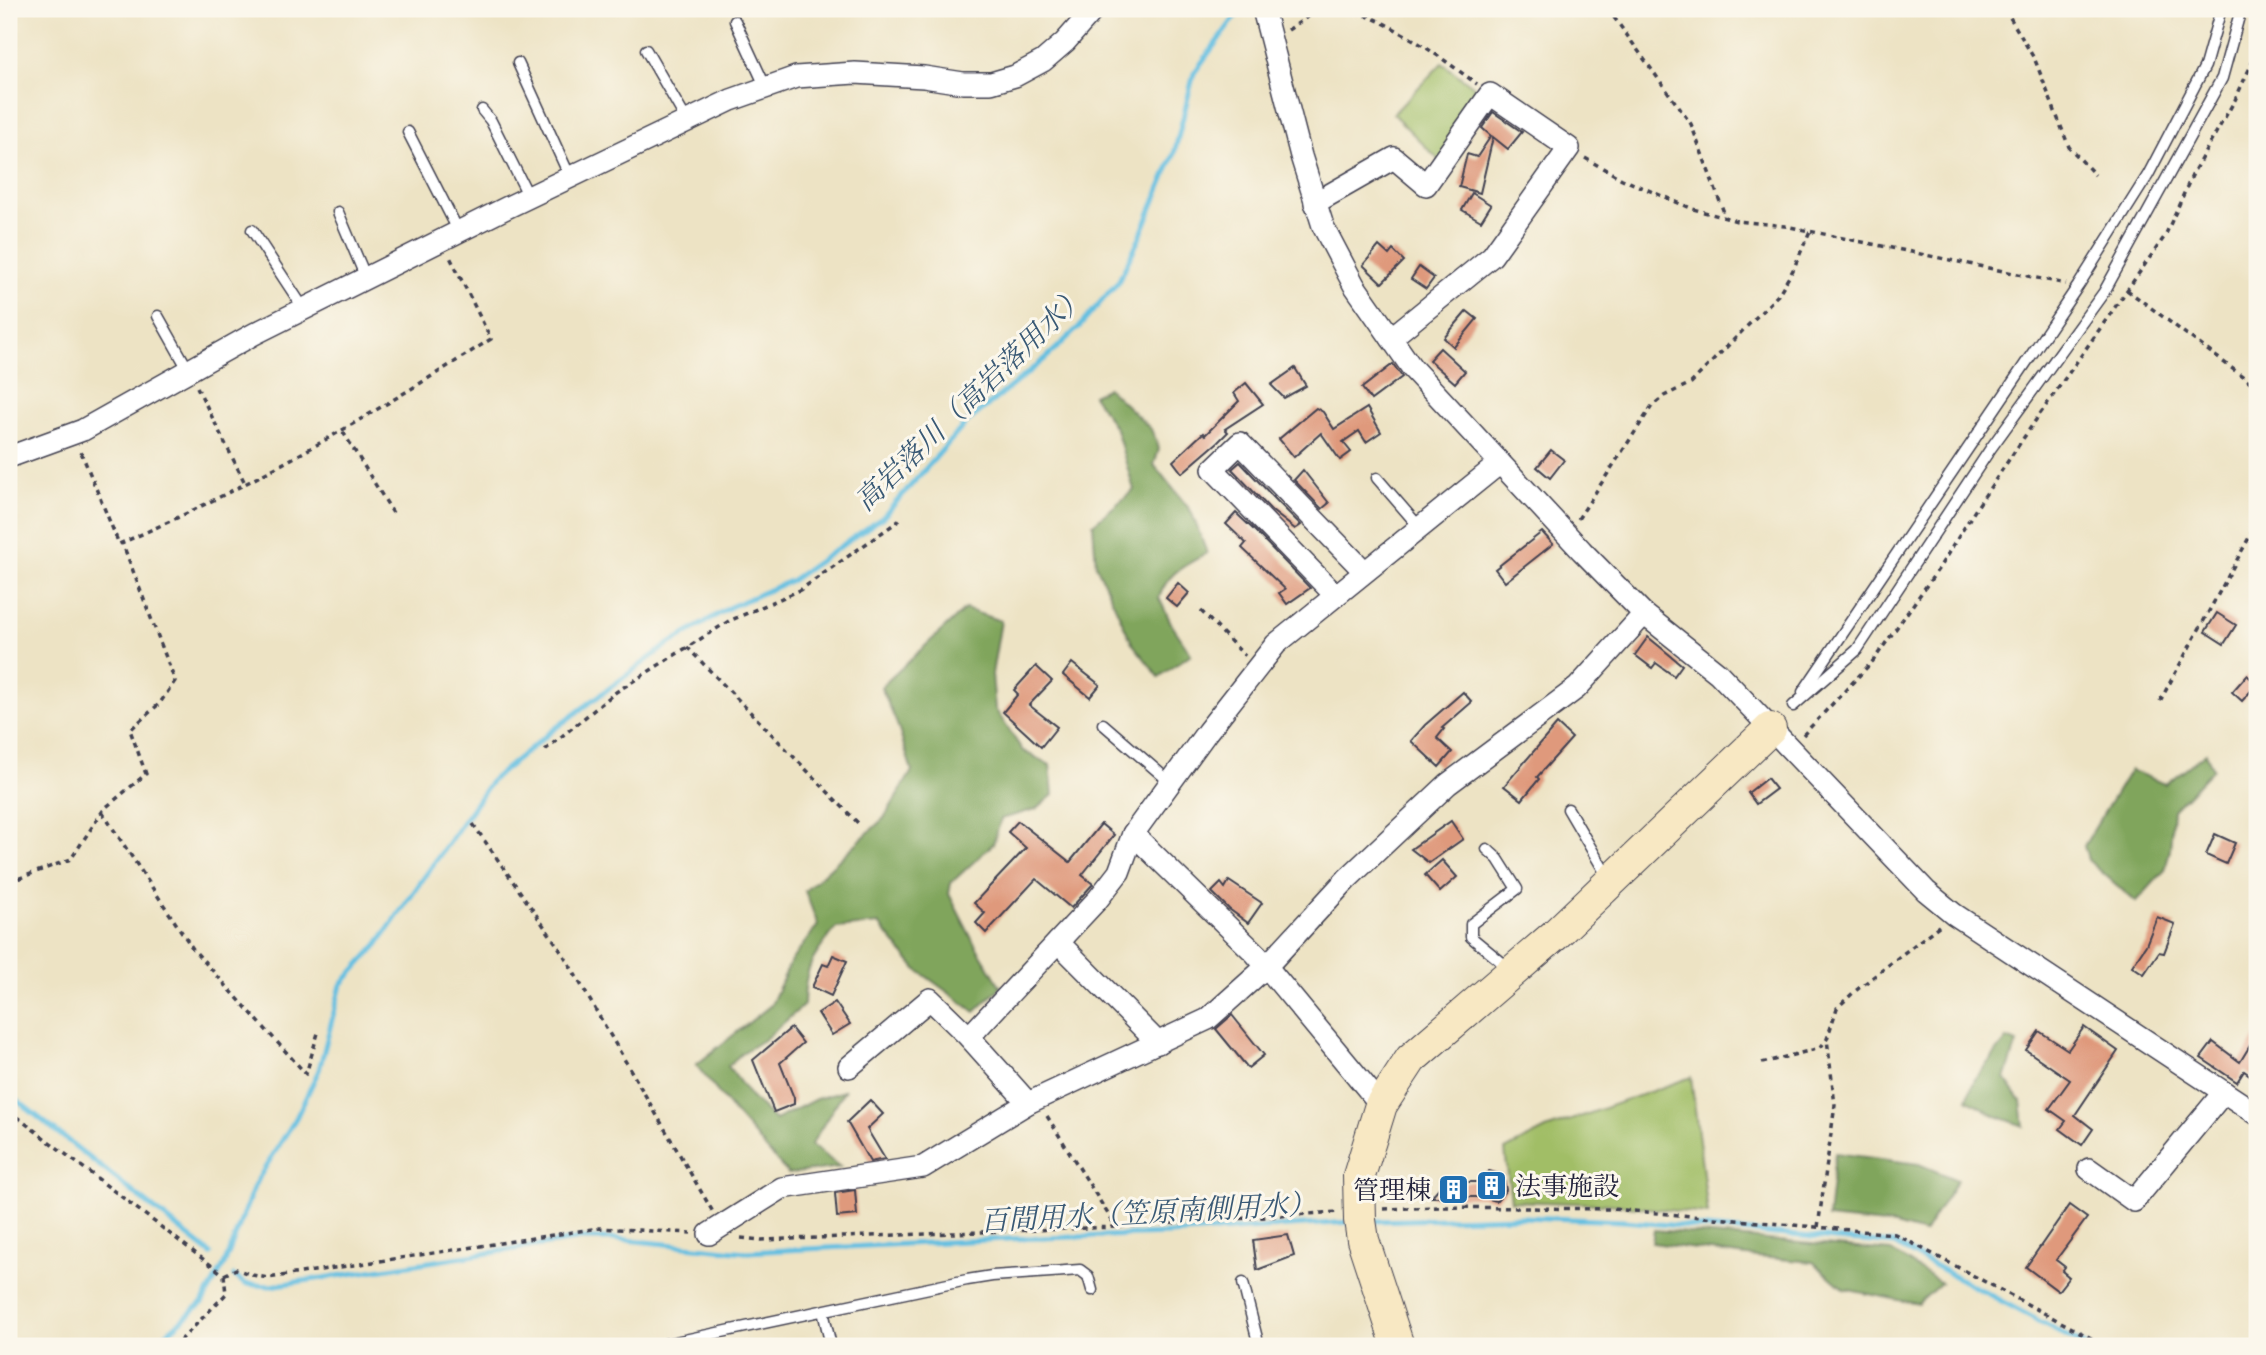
<svg xmlns="http://www.w3.org/2000/svg" width="2266" height="1355" viewBox="0 0 2266 1355" font-family="'IM FELL English','Noto Serif JP',serif">
<rect width="100%" height="100%" fill="#fbf7ec"/>
<filter id="ink" filterUnits="userSpaceOnUse"><feTurbulence type="fractalNoise" baseFrequency=".0143" numOctaves="2"/><feDisplacementMap in="SourceGraphic" scale="14" xChannelSelector="R" yChannelSelector="G"/><feConvolveMatrix kernelMatrix="1 2 1 2 8 2 1 2 1" color-interpolation-filters="sRGB"/></filter>
<filter id="wash" filterUnits="userSpaceOnUse"><feTurbulence type="fractalNoise" baseFrequency=".00686" numOctaves="4" result="noise"/><feDisplacementMap in="SourceGraphic" scale="28" xChannelSelector="R" yChannelSelector="G"/><feGaussianBlur stdDeviation="1.57" result="paint"/><feColorMatrix in="noise" values="0 0 0 0 0 0 0 0 0 0 0 0 0 0 0 0 0 1.4 0 .05"/><feComposite in="paint" operator="in"/></filter>
<g filter="url(#wash)">
<rect width="100%" height="100%" fill="#ede3c4"/>
<!-- green -->
<g fill="#a1be66" stroke="#627050" stroke-width="2">
<path d="M 1442,63 L 1486,96 L 1440,161 L 1393,114 Z"/>
<path d="M 1691,1077 L 1708,1214 L 1607,1204 L 1511,1201 L 1505,1150 L 1546,1129 Z"/>
</g>
<!-- forest -->
<g fill="#80a55b" stroke="#51644b" stroke-width="2">
<path d="M 1108,388 L 1151,429 L 1159,449 L 1154,465 L 1191,511 L 1207,553 C 1184,567 1168,571 1159,598 L 1172,625 L 1191,654 L 1159,677 L 1132,643 L 1096,565 L 1093,524 L 1134,490 L 1116,429 L 1093,395 Z"/>
<path d="M 965,609 L 1001,621 L 992,674 L 995,709 L 1023,751 L 1050,765 L 1053,795 L 1036,809 L 1001,819 L 993,844 L 951,883 L 949,894 L 973,941 L 1001,987 L 975,1012 L 916,969 L 879,924 L 836,928 C 813,957 804,967 804,1005 L 765,1039 L 742,1053 L 728,1066 L 751,1097 L 775,1120 L 816,1099 L 844,1091 L 811,1145 L 840,1167 L 788,1174 L 733,1111 L 696,1065 L 771,1005 L 791,961 L 818,925 L 805,891 L 884,818 L 912,771 L 897,724 L 881,687 Z"/>
<path d="M 2206,753 L 2213,769 L 2173,810 L 2170,850 L 2165,870 L 2136,902 L 2088,860 L 2084,846 L 2130,770 L 2165,784 Z"/>
<path d="M 2007,1039 L 2017,1043 L 2005,1079 L 2021,1101 L 2024,1126 L 1996,1116 L 1967,1099 L 1975,1079 Z"/>
<path d="M 1835,1153 L 1919,1164 L 1957,1180 L 1924,1233 L 1895,1225 L 1828,1218 Z"/>
<path d="M 1654,1230 L 1891,1251 L 1941,1283 L 1918,1304 L 1844,1289 L 1813,1262 L 1746,1256 L 1652,1243 Z"/>
</g>
<g fill="none" stroke-linecap="round" stroke-linejoin="round">
<!-- stream -->
<g stroke="#63bfe1" stroke-width="5">
<path d="M 9,1094 L 211,1254"/>
<path d="M 1371,1221 L 1522,1217 L 1624,1221 L 1894,1244 L 2086,1346"/>
<path d="M 234,1276 L 245,1284 L 270,1286 L 581,1239 L 616,1239 L 746,1252 L 1007,1239 L 1169,1234 L 1350,1222"/>
<path d="M 152,1346 L 202,1303 L 224,1265 L 255,1184 L 296,1118 L 319,1070 L 341,985 L 377,945 L 492,780 L 553,730 L 666,646 L 730,607 L 792,580 L 883,517 L 966,423 L 1046,358 L 1079,327 L 1118,282 L 1139,239 L 1174,154 L 1194,73 L 1241,9"/>
</g>
</g>
<g id="blocks">
<!-- building -->
<g fill="#df997c">
<path d="M 1493,112 L 1522,132 L 1508,149 L 1493,137 L 1480,193 L 1459,187 L 1467,154 L 1477,157 L 1491,136 L 1482,128 Z"/>
<path d="M 1472,193 L 1491,205 L 1481,221 L 1462,210 Z"/>
<path d="M 1379,246 L 1389,255 L 1393,250 L 1404,261 L 1382,283 L 1363,265 Z"/>
<path d="M 1419,267 L 1434,278 L 1426,289 L 1411,279 Z"/>
<path d="M 1467,311 L 1477,319 L 1454,347 L 1444,338 Z"/>
<path d="M 1440,348 L 1465,371 L 1455,383 L 1429,360 Z"/>
<path d="M 1393,364 L 1402,377 L 1371,400 L 1362,388 Z"/>
<path d="M 1295,368 L 1306,386 L 1284,398 L 1271,385 Z"/>
<path d="M 1246,383 L 1263,404 L 1225,429 L 1228,432 L 1218,442 L 1182,473 L 1173,461 L 1203,433 L 1205,435 L 1239,401 L 1234,393 Z"/>
<path d="M 1316,408 L 1323,412 L 1334,429 L 1367,408 L 1381,432 L 1366,442 L 1359,431 L 1343,442 L 1351,452 L 1340,460 L 1321,433 L 1294,457 L 1279,439 Z"/>
<path d="M 1551,450 L 1564,460 L 1550,478 L 1537,467 Z"/>
<path d="M 1240,462 L 1277,501 L 1301,525 L 1295,529 L 1272,511 L 1232,469 Z"/>
<path d="M 1303,470 L 1329,503 L 1322,509 L 1294,480 Z"/>
<path d="M 1236,513 L 1254,530 L 1310,588 L 1287,604 L 1279,593 L 1285,589 L 1242,548 L 1246,543 L 1226,524 Z"/>
<path d="M 1542,532 L 1553,544 L 1505,582 L 1495,569 Z"/>
<path d="M 1178,583 L 1189,593 L 1177,607 L 1166,598 Z"/>
<path d="M 2217,613 L 2236,625 L 2224,644 L 2205,632 Z"/>
<path d="M 1648,637 L 1682,665 L 1674,676 L 1656,663 L 1652,668 L 1635,655 Z"/>
<path d="M 1072,663 L 1100,685 L 1090,697 L 1063,675 Z"/>
<path d="M 1036,666 L 1052,681 L 1029,705 L 1057,727 L 1041,747 L 1003,712 L 1018,694 L 1014,690 Z"/>
<path d="M 2247,675 L 2257,684 L 2242,701 L 2232,692 Z"/>
<path d="M 1463,692 L 1472,702 L 1442,728 L 1444,729 L 1437,738 L 1452,752 L 1439,767 L 1411,741 L 1425,725 Z"/>
<path d="M 1557,724 L 1572,738 L 1537,777 L 1539,779 L 1522,800 L 1504,786 Z"/>
<path d="M 1767,778 L 1776,789 L 1756,804 L 1748,793 Z"/>
<path d="M 1018,821 L 1070,862 L 1101,824 L 1114,835 L 1082,875 L 1093,884 L 1071,908 L 1036,879 L 986,933 L 976,923 L 985,913 L 974,903 L 1026,848 L 1008,832 Z"/>
<path d="M 1451,821 L 1463,839 L 1429,863 L 1411,849 Z"/>
<path d="M 2215,834 L 2235,843 L 2226,864 L 2206,855 Z"/>
<path d="M 1442,860 L 1457,877 L 1440,892 L 1425,875 Z"/>
<path d="M 1229,881 L 1262,903 L 1248,923 L 1229,909 L 1212,892 L 1221,883 L 1225,888 Z"/>
<path d="M 2157,917 L 2175,924 L 2164,953 L 2159,952 L 2144,974 L 2132,966 L 2146,945 Z"/>
<path d="M 833,955 L 847,961 L 831,996 L 812,987 L 823,964 L 828,966 Z"/>
<path d="M 835,1002 L 850,1024 L 832,1035 L 818,1013 Z"/>
<path d="M 1232,1015 L 1264,1055 L 1248,1068 L 1216,1029 Z"/>
<path d="M 2084,1027 L 2118,1051 L 2075,1115 L 2093,1129 L 2082,1145 L 2060,1129 L 2066,1121 L 2049,1109 L 2070,1080 L 2026,1050 L 2039,1031 L 2068,1050 Z"/>
<path d="M 791,1028 L 803,1043 L 780,1063 L 794,1098 L 794,1104 L 774,1112 L 753,1060 Z"/>
<path d="M 2257,1034 L 2257,1080 L 2244,1071 L 2237,1082 L 2201,1058 L 2213,1042 L 2240,1062 Z"/>
<path d="M 870,1100 L 883,1114 L 867,1129 L 885,1159 L 870,1162 L 847,1122 Z"/>
<path d="M 1489,1171 L 1503,1175 L 1506,1190 L 1496,1201 L 1483,1197 L 1431,1197 L 1444,1182 L 1477,1182 Z"/>
<path d="M 855,1190 L 857,1215 L 837,1217 L 835,1193 Z"/>
<path d="M 2069,1205 L 2087,1218 L 2056,1260 L 2065,1267 L 2062,1271 L 2069,1277 L 2058,1291 L 2026,1267 Z"/>
<path d="M 1288,1235 L 1294,1256 L 1257,1270 L 1253,1240 Z"/>
</g>
</g>
</g>
<g filter="url(#ink)">
<use href="#blocks" fill-opacity="0" stroke="#403f50" stroke-width="2"/>
<g fill="none" stroke-linecap="round" stroke-linejoin="round">
<defs>
<g id="lane">
<path d="M 735,21 L 766,88"/>
<path d="M 646,50 L 687,121"/>
<path d="M 518,63 L 570,177"/>
<path d="M 482,110 L 491,121 L 529,197"/>
<path d="M 408,132 L 459,232"/>
<path d="M 338,212 L 366,278"/>
<path d="M 252,230 L 304,309"/>
<path d="M 158,316 L 189,371"/>
<path d="M 1377,478 L 1421,529"/>
<path d="M 1803,692 L 2078,286 L 2148,175 L 2205,66 L 2221,9"/>
<path d="M 1793,706 L 1857,650 L 1991,448 L 2104,292 L 2222,78 L 2241,9"/>
<path d="M 1103,724 L 1170,782"/>
<path d="M 1568,809 L 1609,879"/>
<path d="M 1487,849 L 1498,859 L 1517,889 L 1471,924 L 1471,937 L 1511,970"/>
<path d="M 1243,1283 L 1259,1346"/>
<path d="M 823,1311 L 831,1346"/>
<path d="M 656,1346 L 967,1280 L 992,1276 L 1080,1270 L 1088,1276 L 1092,1290"/>
</g>
<g id="street">
<path d="M 1263,9 L 1301,156 L 1323,226 L 1354,285 L 1412,368 L 1582,551 L 1644,614 L 1718,673 L 1926,891 L 1954,914 L 2257,1114"/>
<path d="M 1315,203 L 1394,158 L 1426,185 L 1490,94 L 1569,148 L 1492,256 L 1391,338"/>
<path d="M 9,457 L 83,430 L 254,334 L 506,208 L 731,100 L 796,77 L 855,73 L 924,77 L 963,83 L 991,83 L 1015,76 L 1043,61 L 1065,42 L 1094,9"/>
<path d="M 1335,595 L 1213,469 L 1240,443 L 1364,571"/>
<path d="M 1058,942 L 1158,1043"/>
<path d="M 969,1037 L 1098,899 L 1119,872 L 1133,834"/>
<path d="M 849,1067 L 930,999 L 969,1037 L 1028,1103"/>
<path d="M 1381,1105 L 1256,954 L 1133,834 L 1207,732 L 1276,644 L 1500,463"/>
<path d="M 2089,1169 L 2134,1201 L 2224,1092"/>
<path d="M 709,1234 L 782,1188 L 923,1167 L 1028,1103 L 1208,1019 L 1266,967 L 1347,879 L 1448,784 L 1577,688 L 1644,614"/>
</g>
<path id="secondary" d="M 1398,1346 L 1363,1240 L 1360,1220 L 1359,1176 L 1381,1105 L 1411,1059 L 1555,935 L 1770,729"/>
</defs>
<!-- lane casing -->
<use href="#lane" stroke="#403f50" stroke-width="13"/>
<!-- street casing -->
<use href="#street" stroke="#403f50" stroke-width="24"/>
<!-- secondary casing -->
<use href="#secondary" stroke="#403f50" stroke-width="34"/>
<!-- path -->
<g stroke="#403f50" stroke-width="3.5" stroke-dasharray="5 5" stroke-linecap="butt">
<path d="M 1346,9 C 1394,22 1436,54 1477,84"/>
<path d="M 1608,9 L 1691,124 L 1726,218"/>
<path d="M 2005,9 L 2035,60 L 2069,147 L 2095,175"/>
<path d="M 1288,30 L 1319,9 L 1337,9"/>
<path d="M 1585,158 L 1622,179 L 1693,209 L 1737,221 L 1785,226 L 2066,284"/>
<path d="M 2127,290 L 2257,387"/>
<path d="M 197,387 L 246,485"/>
<path d="M 343,432 L 393,513"/>
<path d="M 81,452 L 119,544 C 250,488 371,415 491,339 L 449,255"/>
<path d="M 1578,519 L 1652,406 L 1664,396 L 1691,383 L 1778,295 L 1793,270 L 1810,231"/>
<path d="M 1201,611 L 1245,656"/>
<path d="M 687,647 L 858,823"/>
<path d="M 2160,701 L 2257,523"/>
<path d="M 1803,735 L 1873,661 L 1939,568 L 1977,507 L 2033,424 L 2165,236 L 2194,171 L 2235,100 L 2257,52"/>
<path d="M 545,750 L 616,692 L 729,621 L 800,590 L 900,520"/>
<path d="M 102,812 L 193,949 L 306,1074 L 318,1033"/>
<path d="M 473,824 L 562,952 L 713,1212"/>
<path d="M 9,863 L 15,878"/>
<path d="M 9,882 L 71,859 L 104,809 L 146,774 L 130,730 L 160,703 L 175,681 L 122,542"/>
<path d="M 1762,1063 L 1820,1048 L 1827,1039 L 1837,1008 L 1854,992 L 1940,925"/>
<path d="M 9,1111 L 224,1275 L 226,1294 L 175,1346"/>
<path d="M 1047,1116 L 1116,1227"/>
<path d="M 1384,1209 L 1439,1207 L 1612,1209 L 1895,1234 L 2106,1346"/>
<path d="M 1818,1227 L 1835,1105 L 1827,1039"/>
<path d="M 741,1238 L 762,1240 L 1116,1227 L 1338,1212"/>
<path d="M 224,1275 L 236,1269 L 252,1275 L 268,1278 L 599,1228 L 691,1233"/>
</g>
<!-- lane -->
<use href="#lane" stroke="#fff" stroke-width="10"/>
<!-- street -->
<use href="#street" stroke="#fff" stroke-width="21"/>
<!-- secondary -->
<use href="#secondary" stroke="#f8e8c3" stroke-width="32"/>
</g>
</g>
<!-- icons -->
<defs>
<symbol id="building-square" viewBox="-11 -11 22 22"><rect x="-9" y="-9" width="18" height="18" rx="4" fill="#1f6fb2" stroke="#fbf7ec"/><path d="M-4-6H4V6H1V3H-1V6H-4ZM-2.5-4.3h1.7v1.8h-1.7ZM.8-4.3h1.7v1.8H.8ZM-2.5-1h1.7V.8h-1.7ZM.8-1h1.7V.8H.8Z" fill="#fff"/></symbol>
</defs>
<g fill-rule="evenodd">
<use href="#building-square" x="1474" y="1168" width="35" height="35"/>
<use href="#building-square" x="1436" y="1172" width="35" height="35"/>
</g>
<g text-anchor="middle" stroke-width="6" stroke-linejoin="round" paint-order="stroke">
<!-- poi labels -->
<g font-size="26" fill="#22223b" stroke="#fbf7ec" text-anchor="start">
<text x="1515" y="1195">法事施設</text>
<text x="1431" y="1199" text-anchor="end">管理棟</text>
</g>
<!-- water labels -->
<g font-size="28" font-style="italic" fill="#395975" stroke="#fbf7ec">
<text transform="translate(970 398) rotate(-44)" y="10">高岩落川（高岩落用水）</text>
<text transform="translate(1148 1212) rotate(-3)" y="10">百間用水（笠原南側用水）</text>
</g>
</g>
<!-- margin -->
<rect width="2266" height="1355" fill="none" stroke="#fbf7ec" stroke-width="35"/>
</svg>
